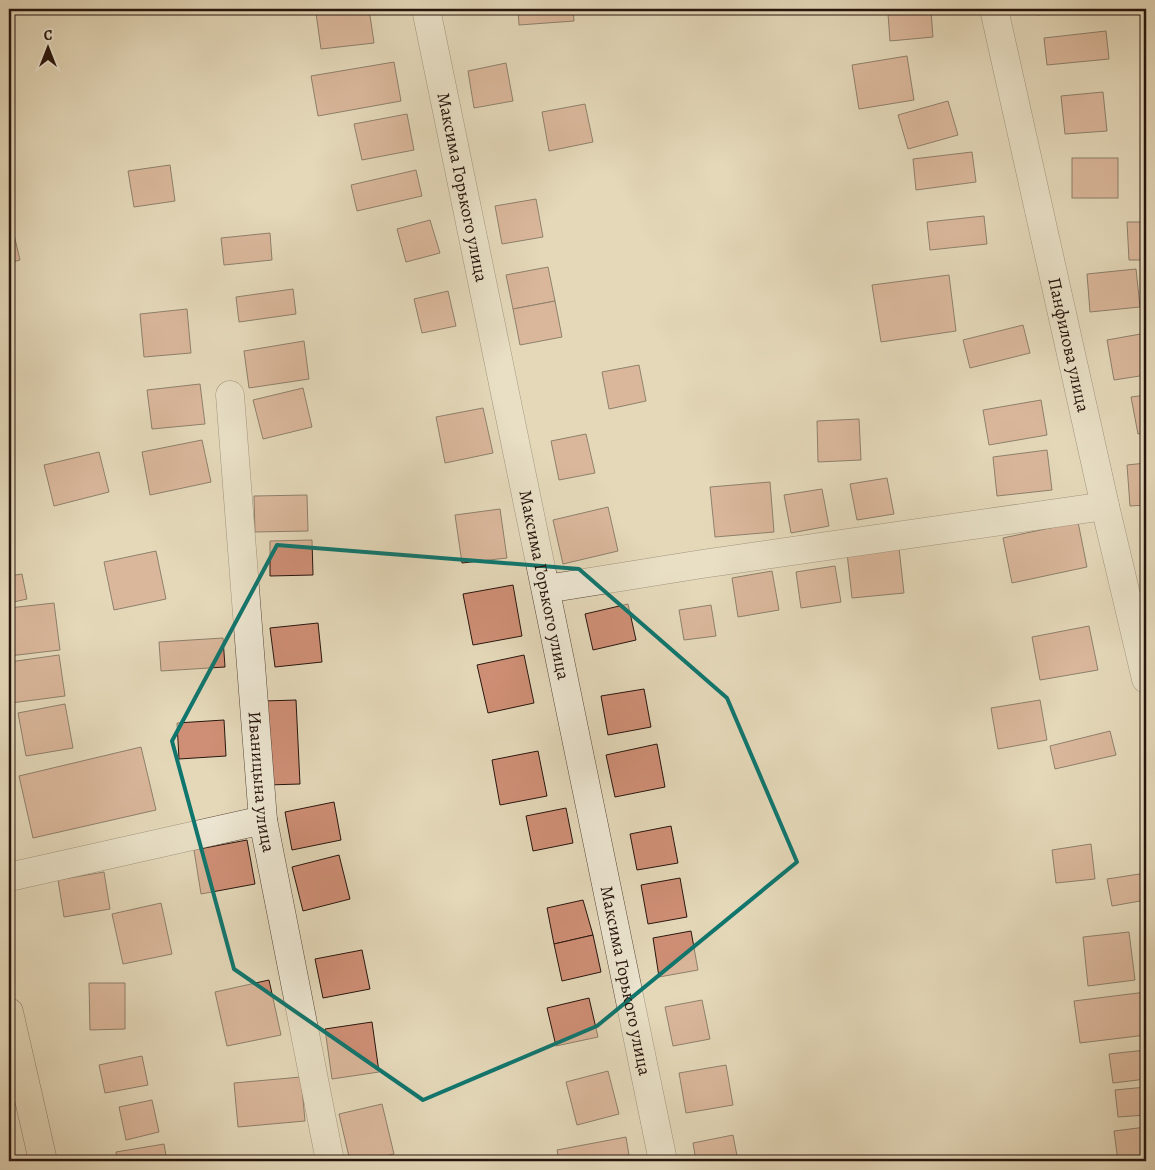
<svg xmlns="http://www.w3.org/2000/svg" width="1155" height="1170" viewBox="0 0 1155 1170" font-family="Alegreya,serif">
<rect width="100%" height="100%" fill="#e4d8b9"/>
<filter id="stains"><feTurbulence type="fractalNoise" baseFrequency=".004" numOctaves="4"/><feColorMatrix values="0 0 0 0 .2 0 0 0 0 .09 0 0 0 0 .02 0 0 0 .5 -.17"/></filter>
<radialGradient id="worn" r=".72"><stop offset=".6" stop-color="#630" stop-opacity="0"/><stop offset="1" stop-color="#630" stop-opacity=".3"/></radialGradient>
<!-- building -->
<g fill="#cf8f76" stroke="#27150d">
<path d="M 348,9 L 369,9 L 374,43 L 321,49 L 316,13 Z"/>
<path d="M 518,9 L 573,9 L 574,21 L 519,25 Z"/>
<path d="M 1036,9 L 1083,9 L 1037,15 Z"/>
<path d="M 931,11 L 933,37 L 890,41 L 888,14 Z"/>
<path d="M 1106,31 L 1109,59 L 1047,65 L 1044,38 Z"/>
<path d="M 907,56 L 914,100 L 859,109 L 852,65 Z"/>
<path d="M 394,62 L 401,101 L 318,116 L 311,76 Z"/>
<path d="M 506,63 L 513,101 L 474,108 L 468,71 Z"/>
<path d="M 1103,92 L 1107,131 L 1065,134 L 1061,96 Z"/>
<path d="M 948,101 L 958,135 L 908,149 L 898,115 Z"/>
<path d="M 585,104 L 593,142 L 549,151 L 542,112 Z"/>
<path d="M 407,114 L 414,150 L 362,160 L 354,124 Z"/>
<path d="M 972,152 L 976,182 L 916,190 L 913,159 Z"/>
<rect x="1072" y="158" width="46" height="40"/>
<path d="M 170,165 L 175,201 L 134,207 L 128,171 Z"/>
<path d="M 416,170 L 422,196 L 357,211 L 351,185 Z"/>
<path d="M 536,199 L 543,237 L 502,244 L 495,206 Z"/>
<path d="M 984,216 L 987,244 L 930,250 L 927,222 Z"/>
<path d="M 430,220 L 440,253 L 406,262 L 397,229 Z"/>
<path d="M 1127,222 L 1146,222 L 1146,260 L 1129,260 Z"/>
<path d="M 9,226 L 12,226 L 20,260 L 9,263 Z"/>
<path d="M 270,233 L 272,260 L 224,265 L 221,238 Z"/>
<path d="M 548,267 L 555,301 L 513,309 L 506,275 Z"/>
<path d="M 1136,269 L 1140,307 L 1090,312 L 1087,274 Z"/>
<path d="M 949,275 L 956,331 L 881,342 L 872,285 Z"/>
<path d="M 293,289 L 296,314 L 239,322 L 236,297 Z"/>
<path d="M 448,291 L 456,326 L 422,333 L 414,299 Z"/>
<path d="M 555,301 L 562,337 L 520,345 L 513,309 Z"/>
<path d="M 187,309 L 191,353 L 144,357 L 140,314 Z"/>
<path d="M 1023,325 L 1030,353 L 970,368 L 963,340 Z"/>
<path d="M 1146,333 L 1146,375 L 1114,380 L 1107,340 Z"/>
<path d="M 304,341 L 309,379 L 249,388 L 244,351 Z"/>
<path d="M 639,365 L 646,401 L 609,409 L 602,372 Z"/>
<path d="M 200,384 L 205,424 L 152,429 L 147,390 Z"/>
<path d="M 303,388 L 312,427 L 263,439 L 253,400 Z"/>
<path d="M 1146,395 L 1146,432 L 1138,434 L 1131,397 Z"/>
<path d="M 1041,400 L 1047,435 L 989,445 L 983,410 Z"/>
<path d="M 483,408 L 493,453 L 445,463 L 436,417 Z"/>
<path d="M 859,419 L 861,460 L 818,462 L 817,421 Z"/>
<path d="M 586,434 L 595,473 L 559,480 L 551,441 Z"/>
<path d="M 202,440 L 211,482 L 150,495 L 142,452 Z"/>
<path d="M 1047,450 L 1052,490 L 997,496 L 993,457 Z"/>
<path d="M 99,452 L 109,492 L 54,506 L 44,465 Z"/>
<path d="M 1146,463 L 1146,505 L 1130,506 L 1127,465 Z"/>
<path d="M 887,478 L 894,514 L 857,520 L 850,484 Z"/>
<path d="M 770,482 L 774,532 L 715,537 L 710,487 Z"/>
<path d="M 822,489 L 829,526 L 791,533 L 784,495 Z"/>
<path d="M 307,495 L 308,531 L 255,532 L 254,496 Z"/>
<path d="M 608,507 L 618,551 L 563,564 L 553,520 Z"/>
<path d="M 500,509 L 507,558 L 462,563 L 455,515 Z"/>
<path d="M 1078,522 L 1087,567 L 1012,583 L 1003,538 Z"/>
<path d="M 312,540 L 313,575 L 270,576 L 270,541 Z"/>
<path d="M 899,548 L 904,593 L 852,598 L 847,553 Z"/>
<path d="M 156,551 L 166,599 L 114,610 L 104,562 Z"/>
<path d="M 835,566 L 841,602 L 801,608 L 796,572 Z"/>
<path d="M 772,571 L 779,610 L 738,617 L 732,578 Z"/>
<path d="M 22,574 L 27,599 L 9,603 L 9,576 Z"/>
<path d="M 513,585 L 522,636 L 473,645 L 463,594 Z"/>
<path d="M 54,603 L 60,650 L 9,656 L 9,608 Z"/>
<path d="M 628,604 L 636,640 L 593,650 L 585,614 Z"/>
<path d="M 711,605 L 716,636 L 684,640 L 679,610 Z"/>
<path d="M 318,623 L 322,662 L 275,667 L 270,628 Z"/>
<path d="M 1089,626 L 1098,670 L 1040,680 L 1032,637 Z"/>
<path d="M 223,638 L 225,667 L 161,671 L 159,642 Z"/>
<path d="M 59,655 L 65,696 L 11,703 L 9,688 L 9,662 Z"/>
<path d="M 524,655 L 534,703 L 488,713 L 477,665 Z"/>
<path d="M 644,689 L 651,727 L 608,735 L 601,696 Z"/>
<path d="M 296,700 L 300,784 L 267,785 L 264,701 Z"/>
<path d="M 1040,700 L 1047,740 L 998,749 L 991,708 Z"/>
<path d="M 65,704 L 73,748 L 26,756 L 18,713 Z"/>
<path d="M 224,720 L 226,756 L 179,759 L 177,723 Z"/>
<path d="M 1110,731 L 1116,755 L 1055,769 L 1050,746 Z"/>
<path d="M 657,744 L 665,787 L 615,797 L 606,755 Z"/>
<path d="M 141,747 L 156,810 L 33,838 L 19,776 Z"/>
<path d="M 538,751 L 547,796 L 500,805 L 492,760 Z"/>
<path d="M 334,802 L 341,840 L 292,850 L 285,812 Z"/>
<path d="M 566,808 L 573,843 L 533,851 L 526,816 Z"/>
<path d="M 671,826 L 678,863 L 637,870 L 630,834 Z"/>
<path d="M 247,840 L 255,884 L 201,894 L 194,850 Z"/>
<path d="M 1091,844 L 1095,879 L 1056,883 L 1052,850 Z"/>
<path d="M 339,855 L 350,899 L 303,911 L 292,867 Z"/>
<path d="M 104,872 L 110,909 L 64,917 L 58,880 Z"/>
<path d="M 1146,873 L 1146,900 L 1112,906 L 1107,879 Z"/>
<path d="M 680,878 L 687,917 L 648,924 L 641,885 Z"/>
<path d="M 583,900 L 593,935 L 554,944 L 547,908 Z"/>
<path d="M 161,903 L 172,954 L 123,964 L 112,914 Z"/>
<path d="M 691,931 L 698,970 L 659,977 L 653,938 Z"/>
<path d="M 1129,932 L 1135,980 L 1088,986 L 1083,937 Z"/>
<path d="M 593,935 L 601,972 L 562,981 L 554,944 Z"/>
<path d="M 362,950 L 370,989 L 323,998 L 315,959 Z"/>
<path d="M 269,980 L 281,1035 L 227,1046 L 215,992 Z"/>
<path d="M 89,983 L 125,983 L 125,1029 L 90,1030 Z"/>
<path d="M 1146,992 L 1146,1035 L 1080,1043 L 1074,1001 Z"/>
<path d="M 589,998 L 598,1037 L 556,1046 L 547,1008 Z"/>
<path d="M 702,1000 L 710,1039 L 673,1046 L 665,1007 Z"/>
<path d="M 372,1022 L 379,1072 L 332,1079 L 325,1029 Z"/>
<path d="M 1146,1050 L 1146,1079 L 1113,1083 L 1109,1054 Z"/>
<path d="M 142,1056 L 148,1085 L 105,1093 L 99,1065 Z"/>
<path d="M 726,1065 L 733,1105 L 686,1113 L 679,1073 Z"/>
<path d="M 608,1071 L 619,1114 L 577,1125 L 566,1082 Z"/>
<path d="M 301,1077 L 305,1121 L 238,1127 L 234,1083 Z"/>
<path d="M 1146,1087 L 1146,1115 L 1118,1117 L 1115,1090 Z"/>
<path d="M 152,1100 L 159,1132 L 126,1140 L 119,1107 Z"/>
<path d="M 382,1104 L 394,1154 L 362,1161 L 350,1161 L 339,1114 Z"/>
<path d="M 1146,1127 L 1146,1161 L 1118,1161 L 1114,1131 Z"/>
<path d="M 733,1135 L 738,1161 L 696,1161 L 693,1143 Z"/>
<path d="M 626,1137 L 630,1161 L 559,1161 L 557,1150 Z"/>
<path d="M 164,1144 L 167,1161 L 117,1161 L 116,1152 Z"/>
</g>
<g fill="none" stroke-linecap="round" stroke-linejoin="round">
<defs>
<g id="street">
<path id="s1" d="M 426,9 L 663,1161"/>
<path id="s2" d="M 994,9 L 1105,506 L 1146,679"/>
<path id="s3" d="M 230,395 L 263,820 L 330,1161"/>
<path d="M 546,589 L 702,564 L 1105,506"/>
<path d="M 9,877 L 263,820"/>
</g>
<path id="primary" d="M 9,1012 L 43,1161"/>
</defs>
<!-- street casing -->
<use href="#street" stroke="#564638" stroke-width="29"/>
<!-- primary casing -->
<use href="#primary" stroke="#27150d" stroke-width="29"/>
<!-- street -->
<use href="#street" stroke="#ede6d2" stroke-width="28"/>
<!-- primary -->
<use href="#primary" stroke="#e4d8b9" stroke-width="28"/>
</g>
<!-- marked area -->
<path d="M0 0H1155V1170H0ZM 277,545 L 579,569 L 727,698 L 797,862 L 597,1026 L 423,1100 L 234,969 L 172,741 Z" fill="#e4d8b9" fill-opacity=".55" fill-rule="evenodd"/>
<path fill="none" stroke="#0f766e" stroke-width="4" stroke-linejoin="round" d="M 277,545 L 579,569 L 727,698 L 797,862 L 597,1026 L 423,1100 L 234,969 L 172,741 Z"/>
<g text-anchor="middle" stroke-width="4" stroke-linejoin="round" paint-order="stroke">
<!-- street labels -->
<g font-size="18" fill="#27150d" stroke="#ede6d2">
<text dy="6" stroke="none"><textPath href="#s1" startOffset="182">Максима Горького улица</textPath></text>
<text dy="6" stroke="none"><textPath href="#s2" startOffset="344">Панфилова улица</textPath></text>
<text dy="6" stroke="none"><textPath href="#s1" startOffset="588">Максима Горького улица</textPath></text>
<text dy="6" stroke="none"><textPath href="#s3" startOffset="388">Иваницына улица</textPath></text>
<text dy="6" stroke="none"><textPath href="#s1" startOffset="992">Максима Горького улица</textPath></text>
</g>
</g>
<!-- margin -->
<rect width="1155" height="1170" fill="none" stroke="#e4d8b9" stroke-width="30"/>
<rect x="10" y="10" width="1135" height="1150" fill="none" stroke="#27150d" stroke-width="2.5"/>
<rect x="15" y="15" width="1125" height="1140" fill="none" stroke="#27150d"/>
<!-- north arrow -->
<g transform="translate(48 48)" stroke="#ede6d2" stroke-width="4" paint-order="stroke">
<path d="M0-4L9 19L0 12L-9 19Z" fill="#27150d"/>
<text y="-8" font-size="14" font-weight="bold" text-anchor="middle" fill="#27150d">С</text>
</g>
<rect width="100%" height="100%" filter="url(#stains)"/>
<rect width="100%" height="100%" fill="url(#worn)"/>
</svg>
